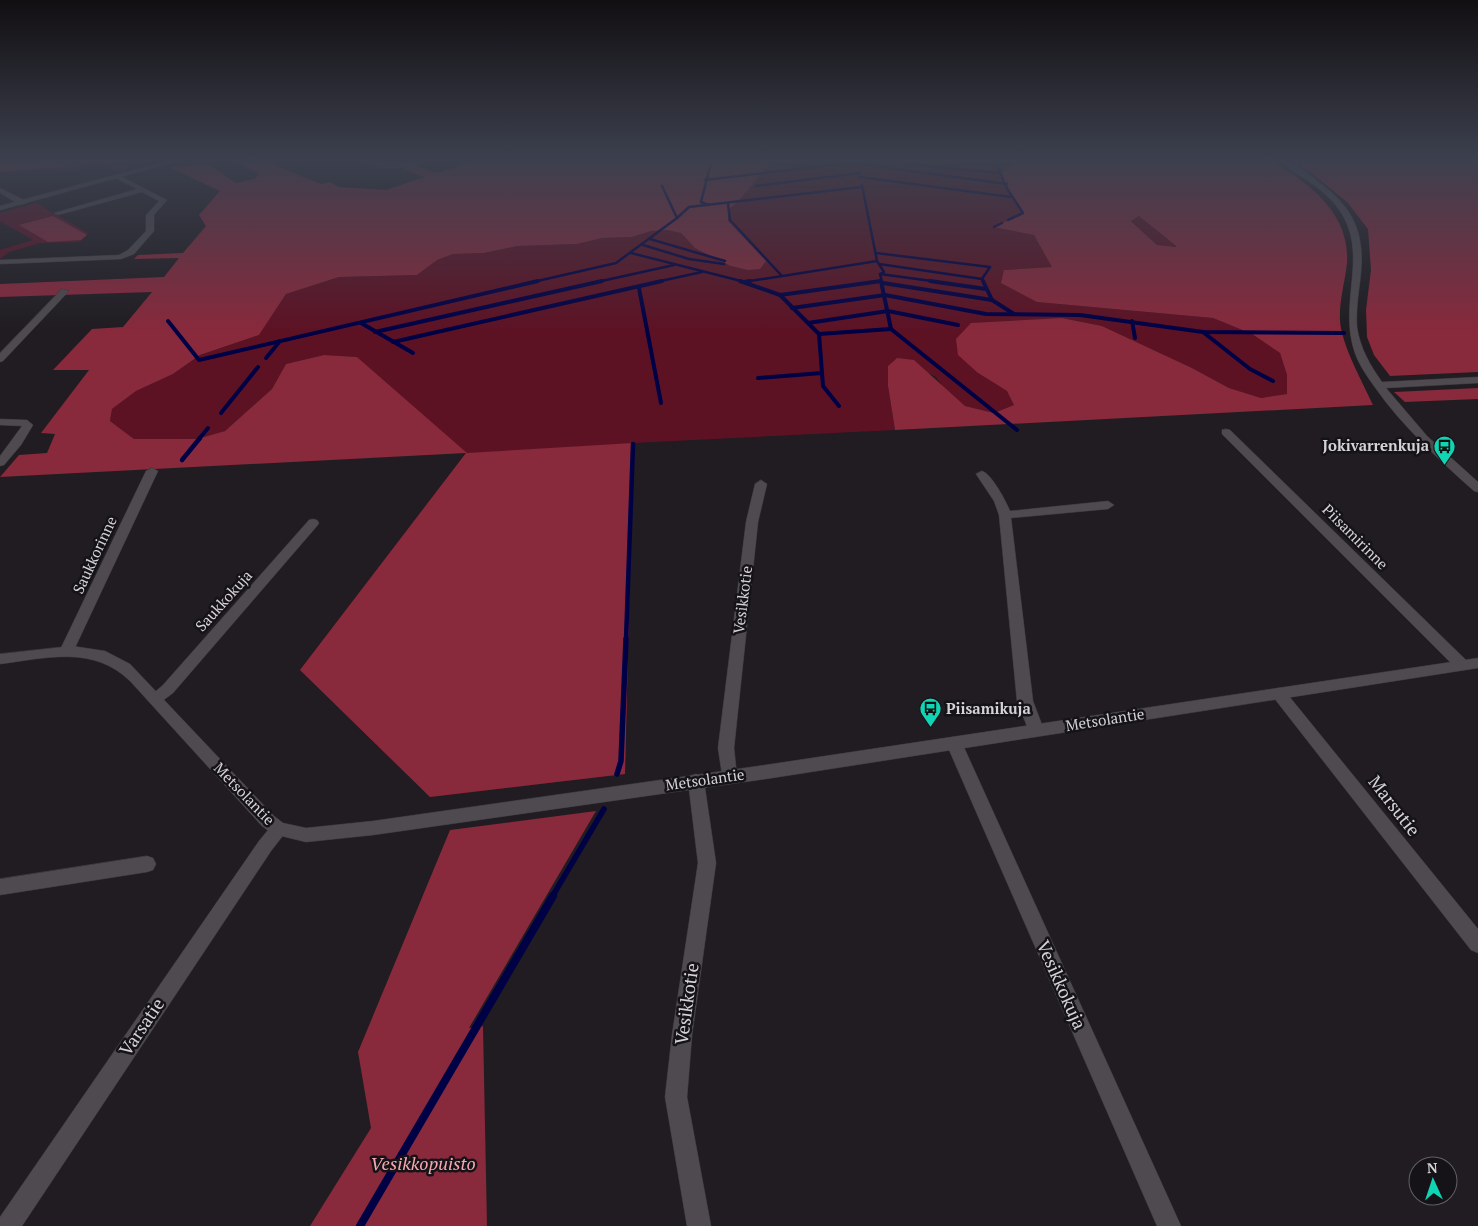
<svg xmlns="http://www.w3.org/2000/svg" width="1478" height="1226" viewBox="0 0 1478 1226" font-family="'PT Serif',serif">
<rect width="100%" height="100%" fill="#201c21"/>
<!-- green -->
<g fill="#5d1224">
<path d="M 0,159 L 155,159 L 119,172 L 105,165 L 78,167 L 76,170 L 57,172 L 56,169 L 0,173 Z"/>
<path d="M 775,159 L 1012,159 L 1014,163 L 1000,174 L 1023,213 L 995,226 L 1034,235 L 1053,267 L 1004,270 L 1037,302 L 1213,318 L 1252,334 L 1280,353 L 1287,375 L 1287,394 L 1261,398 L 1229,388 L 1192,368 L 1102,326 L 1062,318 L 978,373 L 1007,391 L 1014,405 L 994,413 L 965,406 L 943,387 L 936,377 L 897,358 L 888,366 L 888,386 L 895,430 L 633,443 L 625,774 L 430,797 L 300,670 L 466,453 L 357,357 L 324,355 L 286,364 L 272,389 L 225,431 L 197,439 L 134,439 L 110,421 L 112,409 L 136,391 L 173,374 L 200,355 L 259,335 L 286,294 L 339,277 L 417,275 L 437,260 L 453,254 L 484,253 L 517,246 L 577,244 L 602,238 L 632,237 L 651,231 L 668,230 L 681,233 L 695,248 L 765,261 L 728,221 L 728,209 C 747,196 757,174 775,159 Z"/>
<path d="M 36,203 L 88,233 L 80,242 L 40,243 L 9,252 L 0,259 L 0,250 L 33,240 L 0,221 L 0,213 Z"/>
<path d="M 1139,216 L 1177,247 L 1157,245 L 1131,220 Z"/>
</g>
<!-- forest -->
<g fill="#88293c" fill-rule="evenodd">
<path d="M 0,159 L 147,159 L 0,172 Z"/>
<path d="M 228,159 L 260,159 L 321,184 L 330,182 L 339,187 L 386,190 L 424,177 L 404,169 L 415,166 L 437,173 L 481,159 L 775,159 C 757,174 747,196 728,210 L 728,221 L 766,261 L 760,269 L 748,270 L 731,266 L 695,248 L 681,233 L 667,230 L 651,231 L 632,237 L 602,238 L 577,244 L 517,246 L 484,253 L 453,254 L 437,260 L 417,275 L 339,277 L 286,294 L 259,335 L 200,355 L 173,374 L 136,391 L 112,409 L 110,421 L 134,439 L 197,439 L 225,431 L 272,389 L 286,364 L 324,355 L 357,357 L 467,453 L 633,443 L 625,774 L 430,797 L 300,670 L 466,453 L 0,477 L 19,455 L 47,453 L 55,434 L 41,433 L 89,370 L 53,370 L 92,329 L 123,327 L 152,292 L 0,297 L 0,284 L 164,277 L 179,258 L 134,259 L 138,255 L 183,253 L 206,226 L 199,215 L 220,191 L 169,167 L 210,165 L 236,183 L 255,179 L 259,173 Z"/>
<path d="M 1012,159 L 1270,159 C 1309,184 1350,212 1347,263 C 1345,282 1339,301 1340,320 C 1341,344 1363,383 1373,405 L 895,430 L 888,386 L 888,366 L 897,358 L 914,360 L 965,406 L 994,413 L 1014,405 L 1007,391 L 978,373 L 958,355 L 956,339 L 971,323 L 1062,318 L 1102,326 L 1192,368 L 1229,388 L 1261,398 L 1287,394 L 1287,375 L 1280,353 L 1252,334 L 1213,318 L 1037,302 L 1001,283 L 1004,270 L 1052,267 L 1034,235 L 994,227 L 1023,213 L 1000,173 L 1014,163 ZM 1139,216 L 1176,246 L 1176,247 L 1157,245 L 1131,221 Z"/>
<path d="M 1288,159 L 1478,159 L 1478,372 L 1390,376 L 1374,355 L 1367,337 L 1366,310 L 1371,270 L 1368,229 L 1347,202 L 1310,172 Z"/>
<path d="M 53,216 L 87,235 L 81,240 L 48,242 L 19,225 Z"/>
<path d="M 1478,388 L 1478,399 L 1405,402 L 1394,392 Z"/>
<path d="M 596,811 L 469,1028 L 483,1026 L 487,1226 L 310,1226 L 371,1128 L 358,1052 L 450,830 Z"/>
</g>
<g fill="none" stroke-linecap="round" stroke-linejoin="round">
<!-- stream-far4 -->
<g stroke="#000045" stroke-width="2.5">
<path d="M 885,159 L 932,167 L 999,173"/>
<path d="M 995,159 L 1006,187 L 1023,213 L 1008,220"/>
<path d="M 859,164 L 1007,184"/>
<path d="M 860,177 L 1011,197"/>
<path d="M 705,180 L 859,162"/>
<path d="M 862,185 L 877,261 L 884,272 L 880,274 L 882,282"/>
<path d="M 756,186 L 860,173"/>
<path d="M 728,204 L 730,220 L 781,275"/>
<path d="M 709,205 L 701,202 L 712,159"/>
<path d="M 677,218 L 689,207 L 862,187"/>
<path d="M 994,227 L 1002,223"/>
<path d="M 650,239 L 725,261"/>
<path d="M 643,245 L 689,259 L 724,264"/>
<path d="M 631,253 L 745,282"/>
<path d="M 876,253 L 990,267 L 982,279 L 984,282"/>
<path d="M 879,264 L 982,279"/>
<path d="M 880,274 L 939,282"/>
<path d="M 533,282 L 616,263 L 677,218 L 662,186"/>
<path d="M 597,282 L 674,265"/>
<path d="M 656,282 L 702,272"/>
<path d="M 744,282 L 877,261"/>
<path d="M 872,282 L 882,281"/>
</g>
<!-- stream-far3 -->
<g stroke="#000045" stroke-width="4">
<path d="M 740,281 L 780,295 L 819,334 L 823,386 L 839,406"/>
<path d="M 881,281 L 891,329 L 1017,430"/>
<path d="M 930,281 L 986,289"/>
<path d="M 983,281 L 992,300 L 1014,314"/>
<path d="M 744,282 L 750,281"/>
<path d="M 883,283 L 992,300"/>
<path d="M 639,288 L 661,403"/>
<path d="M 780,295 L 881,281"/>
<path d="M 792,308 L 885,295 L 986,314 L 1080,315 L 1203,332 L 1344,333"/>
<path d="M 168,321 L 199,360 L 538,281"/>
<path d="M 1132,321 L 1135,338"/>
<path d="M 361,323 L 413,353"/>
<path d="M 808,323 L 888,311 L 958,325"/>
<path d="M 375,332 L 602,281"/>
<path d="M 1203,332 L 1250,369 L 1273,381"/>
<path d="M 819,334 L 891,329"/>
<path d="M 393,342 L 662,281"/>
<path d="M 266,358 L 280,341"/>
<path d="M 758,378 L 822,373"/>
<path d="M 221,413 L 258,367"/>
<path d="M 199,439 L 208,428"/>
</g>
<!-- stream-far2 -->
<g stroke="#000045" stroke-width="4.5">
<path d="M 182,460 L 200,438"/>
<path d="M 626,640 L 633,444"/>
</g>
<!-- stream-far1 -->
<g stroke="#000045" stroke-width="5.5">
<path d="M 617,774 L 621,761 L 626,639"/>
<path d="M 552,897 L 604,809"/>
</g>
<!-- stream -->
<path stroke="#000045" stroke-width="8" d="M 360,1226 L 553,896"/>
<defs>
<g id="minor">
<path d="M 358,159 L 394,164 L 430,159 C 410,171 378,171 358,159 Z"/>
<path d="M 118,175 L 167,200 L 154,215 L 154,231 L 134,254 L 121,259 L 0,264 L 0,260 L 119,255 L 128,250 L 146,231 L 146,215 L 159,201 L 142,192 L 58,215 L 54,213 L 137,189 L 116,178 Z"/>
<path d="M 0,188 L 26,201 L 27,203 L 20,205 L 0,193 Z"/>
<path d="M 62,289 L 69,291 L 3,361 L 0,362 L 0,353 Z"/>
<path d="M 0,419 L 27,420 L 33,425 L 21,445 L 4,465 L 0,466 L 0,456 L 22,426 L 0,425 Z"/>
<path d="M 1226,429 L 1230,430 L 1467,661 L 1469,665 L 1467,669 L 1457,669 L 1222,434 L 1222,430 Z"/>
<path d="M 152,468 L 158,471 L 73,652 L 71,656 L 61,656 L 59,652 L 146,471 Z"/>
<path d="M 982,471 C 991,473 1006,501 1010,511 L 1108,501 L 1114,505 L 1108,509 L 1011,518 L 1033,701 L 1044,730 L 1042,734 L 1036,736 L 1030,734 L 1017,701 L 999,515 L 994,501 L 976,474 Z"/>
<path d="M 761,480 L 767,484 L 758,522 L 734,748 L 737,776 L 735,781 L 729,783 L 723,781 L 718,748 L 746,522 L 755,484 Z"/>
<path d="M 313,519 L 317,520 L 319,523 L 317,526 L 173,693 L 161,702 L 151,702 L 148,698 L 163,685 L 309,520 Z"/>
<path d="M 1279,688 L 1284,690 L 1478,929 L 1478,953 L 1471,950 L 1274,698 L 1271,694 L 1274,690 Z"/>
<path d="M 954,737 L 960,739 L 962,743 L 1181,1226 L 1157,1226 L 946,743 L 948,739 Z"/>
<path d="M 696,774 L 702,776 L 704,781 L 716,863 L 692,1035 L 687,1097 L 711,1226 L 687,1226 L 665,1097 L 672,1035 L 698,863 L 688,781 L 690,776 Z"/>
<path d="M 279,822 L 285,824 L 288,829 L 271,851 L 22,1226 L 0,1226 L 0,1217 L 259,841 L 273,824 Z"/>
<path d="M 147,856 L 153,858 L 156,864 L 153,870 L 147,872 L 0,895 L 0,879 Z"/>
</g>
<g id="tertiary">
<path d="M 174,159 L 186,159 L 0,210 L 0,206 Z"/>
<path d="M 1277,159 C 1291,159 1305,171 1316,180 C 1355,208 1366,234 1360,281 C 1358,296 1356,312 1357,327 C 1360,348 1370,365 1382,382 L 1478,377 L 1478,383 L 1386,388 L 1427,436 L 1478,482 L 1478,492 L 1474,491 C 1437,458 1402,426 1374,386 C 1367,376 1359,365 1355,353 C 1336,298 1375,248 1332,201 C 1316,183 1294,174 1277,159 Z"/>
<path d="M 72,646 L 105,651 L 130,664 L 274,816 L 283,823 L 306,828 L 373,821 L 772,764 L 1478,658 L 1478,668 L 772,778 L 373,835 L 306,842 L 273,834 L 262,826 L 130,681 C 93,645 46,658 0,664 L 0,654 Z"/>
</g>
</defs>
<!-- minor casing -->
<use href="#minor" stroke="#3a383c" stroke-width="1"/>
<!-- tertiary casing -->
<use href="#tertiary" stroke="#3a383c" stroke-width="1"/>
<!-- minor -->
<use href="#minor" fill="#4e4a4f" fill-rule="evenodd"/>
<!-- tertiary -->
<use href="#tertiary" fill="#4e4a4f" fill-rule="evenodd"/>
</g>
<!-- sky -->
<linearGradient id="sky" x2="0" y2="1"><stop stop-color="#120f12"/><stop offset="0.48" stop-color="#3c404e"/><stop offset="1" stop-color="#3c404e" stop-opacity="0"/></linearGradient>
<rect width="1478" height="331" fill="url(#sky)"/>
<!-- icons -->
<defs>
<symbol id="bus-pin" viewBox="-11 -11 22 30"><path d="M0 17L-7.5 6A9.5 9.5 0 1 1 7.5 6Z" fill="#0fd5b4" stroke="#161318"/><path d="M-5-6H5V4H4V6H2V4H-2V6H-4V4H-5ZM-3.5-4V0h7V-4ZM-3.5 1.2v1.5H-2V1.2ZM2 1.2v1.5H3.5V1.2Z" fill="#111"/></symbol>
</defs>
<g fill-rule="evenodd">
<use href="#bus-pin" x="1432" y="434" width="25" height="34"/>
<use href="#bus-pin" x="918" y="696" width="25" height="34"/>
</g>
<g text-anchor="middle" stroke-width="5" stroke-linejoin="round" paint-order="stroke">
<!-- poi labels -->
<g font-size="15" font-weight="bold" fill="#d5d3d6" stroke="#161318" text-anchor="end">
<text x="1429" y="451">Jokivarrenkuja</text>
<text x="946" y="714" text-anchor="start">Piisamikuja</text>
</g>
<!-- street labels -->
<g font-size="15" fill="#d5d3d6" stroke="#161318">
<text transform="translate(1355 537) rotate(45)" y="5">Piisamirinne</text>
<text transform="translate(95 555) rotate(-65)" y="5">Saukkorinne</text>
<text transform="translate(743 600) rotate(-83)" y="5">Vesikkotie</text>
<text transform="translate(224 601) rotate(-48)" y="5">Saukkokuja</text>
<text transform="translate(1105 720) rotate(-9)" y="5">Metsolantie</text>
<text transform="translate(705 780) rotate(-8)" y="5">Metsolantie</text>
<text transform="translate(244 794) rotate(46)" y="5">Metsolantie</text>
</g>
<!-- near-street labels -->
<g font-size="18" fill="#d5d3d6" stroke="#161318">
<text transform="translate(1394 806) rotate(52)" y="6">Marsutie</text>
<text transform="translate(1061 985) rotate(66)" y="6">Vesikkokuja</text>
<text transform="translate(687 1004) rotate(-82)" y="6">Vesikkotie</text>
<text transform="translate(142 1027) rotate(-56)" y="6">Varsatie</text>
</g>
<!-- near-park labels -->
<g font-size="18" font-style="italic" fill="#f8a8b0" stroke="#161318">
<text x="423" y="1170">Vesikkopuisto</text>
</g>
</g>
<!-- north arrow -->
<g transform="translate(1433 1181) rotate(357)"><circle r="24" fill="#161318" stroke="#626064"/>
<path d="M0-4L9 19L0 12L-9 19Z" fill="#0fd5b4"/>
<text y="-8" font-size="14" font-weight="bold" text-anchor="middle" fill="#d5d3d6">N</text>
</g>
</svg>
